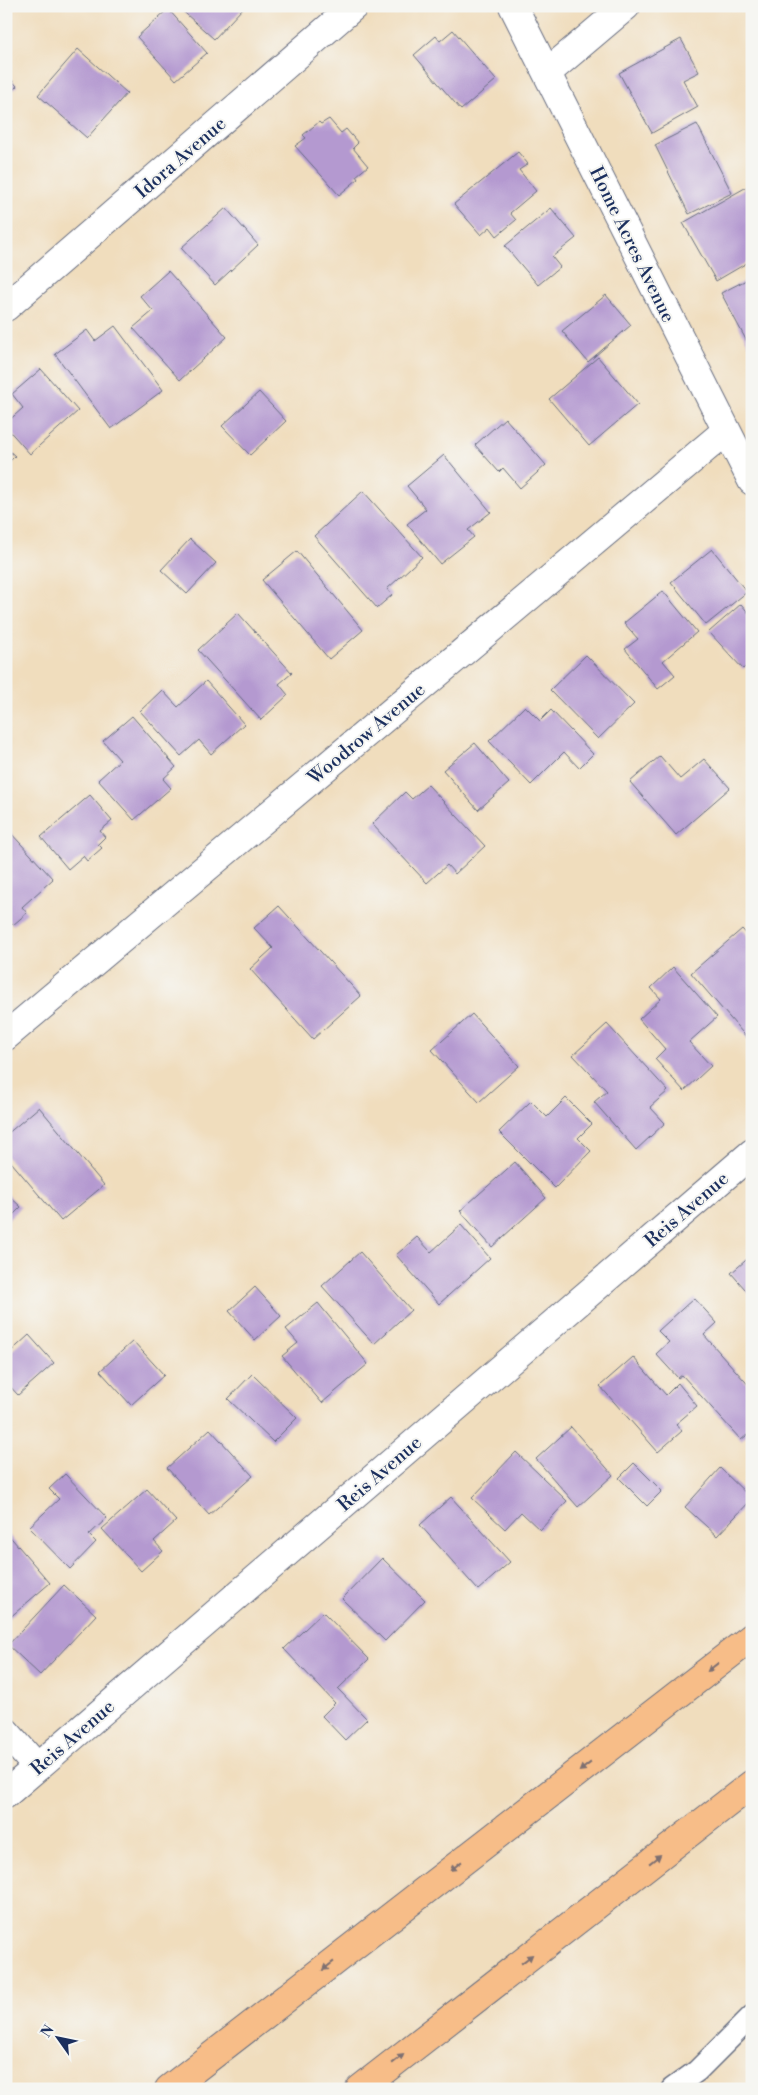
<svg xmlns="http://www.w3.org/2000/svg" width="758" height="2095" viewBox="0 0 758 2095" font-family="'Libre Bodoni',serif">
<rect width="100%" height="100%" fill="#f6f6f2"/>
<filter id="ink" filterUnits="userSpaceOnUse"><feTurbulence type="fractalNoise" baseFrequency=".02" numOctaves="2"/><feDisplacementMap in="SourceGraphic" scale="10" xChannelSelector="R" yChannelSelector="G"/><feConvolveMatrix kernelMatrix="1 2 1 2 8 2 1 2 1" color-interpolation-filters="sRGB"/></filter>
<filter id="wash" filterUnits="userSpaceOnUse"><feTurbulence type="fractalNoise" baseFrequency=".0096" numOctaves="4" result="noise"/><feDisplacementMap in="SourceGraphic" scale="20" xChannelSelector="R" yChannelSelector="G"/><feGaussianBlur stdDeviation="1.12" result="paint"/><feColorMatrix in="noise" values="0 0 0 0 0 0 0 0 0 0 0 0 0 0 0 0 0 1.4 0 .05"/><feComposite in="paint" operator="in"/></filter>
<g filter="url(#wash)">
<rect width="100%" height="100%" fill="#f0ddbd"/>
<g id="blocks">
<!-- building -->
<g fill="#b499d0">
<path d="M 177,6 L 241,6 L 243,8 L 214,39 Z"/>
<path d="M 168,9 L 207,53 L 176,80 L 137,37 Z"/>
<path d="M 453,30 L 496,80 L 461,110 L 414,55 L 436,36 L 440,41 Z"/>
<path d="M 681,39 L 699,72 L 683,80 L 698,107 L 652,133 L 619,73 Z"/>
<path d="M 78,49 L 127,93 L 87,138 L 38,95 Z"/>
<path d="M 6,74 L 17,86 L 6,96 Z"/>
<path d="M 329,119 L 341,133 L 346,129 L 358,143 L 353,148 L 368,166 L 356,176 L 358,179 L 339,195 L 295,146 L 306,138 L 303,135 L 319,122 L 321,124 Z"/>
<path d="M 697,124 L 732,193 L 689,214 L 655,145 Z"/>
<path d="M 518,152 L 528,164 L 519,170 L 536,191 L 510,213 L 516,220 L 497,236 L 490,227 L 481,235 L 454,204 Z"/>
<path d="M 752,184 L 752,260 L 716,281 L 683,223 Z"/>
<path d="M 226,208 L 258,245 L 215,285 L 181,248 Z"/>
<path d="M 551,208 L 576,238 L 552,257 L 560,267 L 538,285 L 505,246 Z"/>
<path d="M 168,271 L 227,337 L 180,380 L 133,328 L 153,311 L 140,296 Z"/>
<path d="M 752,277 L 752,351 L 721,293 Z"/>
<path d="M 606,295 L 631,325 L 588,362 L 562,331 Z"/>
<path d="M 115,326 L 163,390 L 111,429 L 55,354 L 87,330 L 95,341 Z"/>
<path d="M 598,357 L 638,404 L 589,446 L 549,399 Z"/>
<path d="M 41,369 L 78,411 L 30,454 L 6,427 L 6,423 L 23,408 L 12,394 Z"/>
<path d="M 259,392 L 286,421 L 250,455 L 222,426 Z"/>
<path d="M 505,418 L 546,465 L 520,488 L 503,468 L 499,472 L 475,445 Z"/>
<path d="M 6,448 L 15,456 L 6,465 Z"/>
<path d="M 444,455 L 491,512 L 468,530 L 474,537 L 440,564 L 407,524 L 426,509 L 407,486 Z"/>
<path d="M 363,491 L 422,557 L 387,589 L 392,595 L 377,608 L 314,536 Z"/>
<path d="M 190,539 L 216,563 L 187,594 L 161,570 Z"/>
<path d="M 712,549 L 747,592 L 706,625 L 671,582 Z"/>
<path d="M 297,551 L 363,630 L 329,659 L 262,580 Z"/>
<path d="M 663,591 L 697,632 L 663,661 L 675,675 L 658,689 L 625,649 L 638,639 L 624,623 Z"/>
<path d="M 741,604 L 752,617 L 752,661 L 743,669 L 709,632 Z"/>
<path d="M 238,613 L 292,673 L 279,684 L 288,695 L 261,720 L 198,650 Z"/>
<path d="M 586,655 L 634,704 L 598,739 L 550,690 Z"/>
<path d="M 206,681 L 244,724 L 211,754 L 199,740 L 181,756 L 140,711 L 162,690 L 178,707 Z"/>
<path d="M 525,706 L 540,721 L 551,710 L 593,754 L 579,768 L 564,752 L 531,785 L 489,741 Z"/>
<path d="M 132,716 L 176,767 L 163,779 L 171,788 L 134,820 L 98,780 L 120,760 L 103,741 Z"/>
<path d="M 475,743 L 509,783 L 478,810 L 443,770 Z"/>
<path d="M 660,756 L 680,779 L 704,759 L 730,788 L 676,835 L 630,782 Z"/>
<path d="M 428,785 L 485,846 L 455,874 L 447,865 L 427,883 L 372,824 L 405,792 L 412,799 Z"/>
<path d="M 90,795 L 112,821 L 100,831 L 105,837 L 98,844 L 102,848 L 87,861 L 83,856 L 68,869 L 41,837 Z"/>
<path d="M 9,831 L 53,879 L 22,907 L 27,913 L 13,925 L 6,917 L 6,833 Z"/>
<path d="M 279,906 L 361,996 L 313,1039 L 250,969 L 273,948 L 254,928 Z"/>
<path d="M 742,929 L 752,940 L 752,1037 L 749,1040 L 691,973 Z"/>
<path d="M 673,967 L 717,1017 L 689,1042 L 711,1066 L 684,1091 L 655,1059 L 665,1049 L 639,1019 L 661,999 L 651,988 Z"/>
<path d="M 472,1014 L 519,1066 L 479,1102 L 432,1050 Z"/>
<path d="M 607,1024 L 668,1091 L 650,1107 L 665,1123 L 636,1150 L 594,1102 L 607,1091 L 573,1055 Z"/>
<path d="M 566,1098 L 592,1124 L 578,1138 L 591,1151 L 555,1188 L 499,1132 L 531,1101 L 547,1117 Z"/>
<path d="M 39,1107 L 104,1185 L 61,1221 L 6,1156 L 6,1135 Z"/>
<path d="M 515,1162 L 546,1198 L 492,1247 L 460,1211 Z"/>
<path d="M 6,1193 L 21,1207 L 6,1222 Z"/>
<path d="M 461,1225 L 490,1258 L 439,1304 L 396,1255 L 417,1237 L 431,1252 Z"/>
<path d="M 360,1252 L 411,1310 L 374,1344 L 322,1286 Z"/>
<path d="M 752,1255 L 752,1297 L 731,1273 Z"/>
<path d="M 255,1287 L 281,1316 L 255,1340 L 229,1311 Z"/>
<path d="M 694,1298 L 717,1323 L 704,1335 L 752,1389 L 752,1431 L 741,1440 L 682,1375 L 678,1378 L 656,1354 L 669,1342 L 658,1331 Z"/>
<path d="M 318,1303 L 368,1364 L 322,1403 L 282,1356 L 298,1343 L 286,1329 Z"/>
<path d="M 29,1335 L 54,1363 L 18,1395 L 6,1382 L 6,1356 Z"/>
<path d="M 133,1341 L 164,1375 L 131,1405 L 100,1371 Z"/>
<path d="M 633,1357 L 666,1395 L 678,1383 L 697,1406 L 676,1424 L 682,1431 L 658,1452 L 600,1386 Z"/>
<path d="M 252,1374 L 297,1418 L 273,1442 L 228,1399 Z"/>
<path d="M 571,1427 L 613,1475 L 578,1507 L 536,1459 Z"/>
<path d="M 210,1429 L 253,1476 L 209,1515 L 167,1468 Z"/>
<path d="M 516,1452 L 567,1501 L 540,1530 L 521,1512 L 505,1529 L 472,1498 Z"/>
<path d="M 634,1463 L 662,1491 L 647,1506 L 619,1478 Z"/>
<path d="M 720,1468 L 752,1499 L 717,1536 L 685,1507 Z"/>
<path d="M 65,1474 L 107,1518 L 89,1535 L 96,1542 L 70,1569 L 29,1527 L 59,1499 L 49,1489 Z"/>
<path d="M 147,1489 L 176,1521 L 154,1541 L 163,1551 L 141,1571 L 102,1529 Z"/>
<path d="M 451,1497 L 510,1562 L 478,1590 L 420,1525 Z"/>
<path d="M 6,1532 L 50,1583 L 8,1619 L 6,1617 Z"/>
<path d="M 382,1558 L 425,1600 L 385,1641 L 342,1599 Z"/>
<path d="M 64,1585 L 96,1615 L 40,1675 L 8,1645 Z"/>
<path d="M 323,1612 L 369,1659 L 338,1689 L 367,1719 L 345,1740 L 322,1716 L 335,1703 L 284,1649 Z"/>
</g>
</g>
</g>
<g filter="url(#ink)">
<use href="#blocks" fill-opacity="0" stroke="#666c7f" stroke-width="1"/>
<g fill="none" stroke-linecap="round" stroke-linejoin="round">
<defs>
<path id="lane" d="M 672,2089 L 697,2071 L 752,2016"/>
<g id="street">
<path d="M 513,6 L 752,481"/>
<path d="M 548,72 L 626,6"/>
<path d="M 6,307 L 354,6"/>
<path d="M 6,1036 L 726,431"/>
<path d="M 6,1732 L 37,1767"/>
<path d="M 6,1794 L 752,1153"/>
</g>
<g id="highway">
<path d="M 169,2089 L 752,1637"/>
<path d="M 360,2089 L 752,1784"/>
</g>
</defs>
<!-- lane casing -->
<use href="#lane" stroke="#666c7f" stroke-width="24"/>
<!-- street casing -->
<use href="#street" stroke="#666c7f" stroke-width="30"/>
<!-- highway casing -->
<use href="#highway" stroke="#666c7f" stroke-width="30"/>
<!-- lane -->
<use href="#lane" stroke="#fff" stroke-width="21"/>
<!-- street -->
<use href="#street" stroke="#fff" stroke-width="28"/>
<!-- highway -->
<use href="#highway" stroke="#f7bd88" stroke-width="28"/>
</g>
<!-- one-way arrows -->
<defs><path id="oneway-solid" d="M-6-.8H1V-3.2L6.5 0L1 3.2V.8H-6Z" transform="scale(1.25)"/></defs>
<g fill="#7e6f71">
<use href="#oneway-solid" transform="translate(713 1667) rotate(142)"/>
<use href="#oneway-solid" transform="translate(585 1767) rotate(142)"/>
<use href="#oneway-solid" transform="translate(655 1859) rotate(-38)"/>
<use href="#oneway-solid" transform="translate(456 1866) rotate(142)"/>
<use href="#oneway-solid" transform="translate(527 1959) rotate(-38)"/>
<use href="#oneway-solid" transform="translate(328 1966) rotate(142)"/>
<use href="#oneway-solid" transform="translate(398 2059) rotate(-38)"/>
</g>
</g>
<g text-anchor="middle" stroke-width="4" stroke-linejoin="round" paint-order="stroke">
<!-- street labels -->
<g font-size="19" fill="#1b2f5e" stroke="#f6f6f2">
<text transform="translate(180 157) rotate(-41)" y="7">Idora Avenue</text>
<text transform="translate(633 244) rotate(64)" y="7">Home Acres Avenue</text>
<text transform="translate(366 733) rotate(-40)" y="7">Woodrow Avenue</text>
<text transform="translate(686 1209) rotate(-41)" y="7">Reis Avenue</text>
<text transform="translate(379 1473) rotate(-41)" y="7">Reis Avenue</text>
<text transform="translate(72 1737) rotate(-41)" y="7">Reis Avenue</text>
</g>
</g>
<!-- margin -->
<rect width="758" height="2095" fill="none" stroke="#f6f6f2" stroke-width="25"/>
<!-- north arrow -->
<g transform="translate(58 2038) rotate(303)" stroke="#f6f6f2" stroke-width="4" paint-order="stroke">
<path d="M0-4L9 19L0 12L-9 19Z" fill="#1b2f5e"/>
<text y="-8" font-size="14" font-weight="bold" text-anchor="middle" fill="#1b2f5e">N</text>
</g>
</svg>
